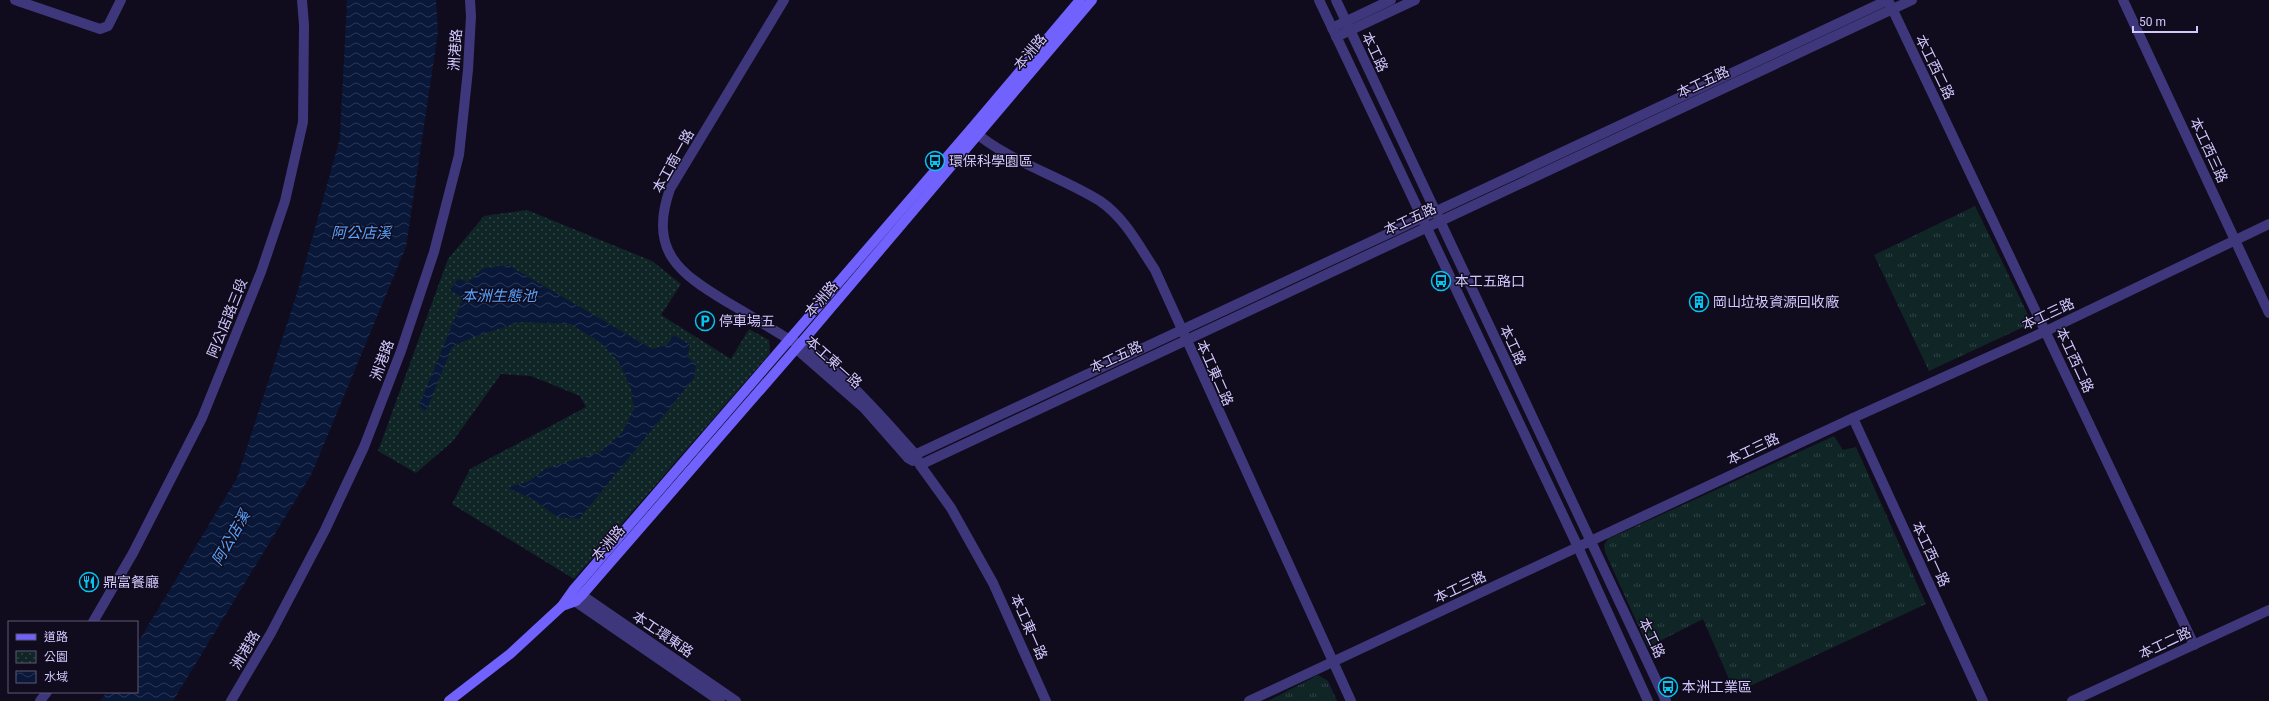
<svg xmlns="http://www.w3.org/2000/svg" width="2269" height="701" viewBox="0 0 2269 701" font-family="Roboto,'Noto Sans TC',sans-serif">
<defs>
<pattern id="grass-tufts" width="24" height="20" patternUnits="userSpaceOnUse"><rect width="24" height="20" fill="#0f2526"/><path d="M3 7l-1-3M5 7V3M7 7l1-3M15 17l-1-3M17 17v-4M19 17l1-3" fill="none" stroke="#314347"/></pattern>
<pattern id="park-dots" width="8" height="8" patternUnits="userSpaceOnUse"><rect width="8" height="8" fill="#0f2526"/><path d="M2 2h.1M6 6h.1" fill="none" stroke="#314347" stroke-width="1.8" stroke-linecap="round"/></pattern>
<pattern id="water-waves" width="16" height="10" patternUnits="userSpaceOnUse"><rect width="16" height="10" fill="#091738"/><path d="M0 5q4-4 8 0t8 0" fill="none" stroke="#2c3756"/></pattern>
</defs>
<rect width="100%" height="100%" fill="#100c1d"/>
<!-- grass -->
<g fill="url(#grass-tufts)">
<path d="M 1975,206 L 2032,323 L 1929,371 L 1874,255 Z"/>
<path d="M 1834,436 L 1843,450 L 1856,447 L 1926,604 L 1735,693 L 1703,619 L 1648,647 L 1605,552 L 1604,545 L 1608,539 Z"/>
<path d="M 1318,675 L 1328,681 L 1337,701 L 1268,701 Z"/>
</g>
<!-- park -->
<path fill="url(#park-dots)" d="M 527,210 L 652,261 L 681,284 L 661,315 L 731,359 L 749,329 L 769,340 L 770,353 L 574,579 L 452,504 L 470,469 L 586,407 L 580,396 L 531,376 L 501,374 L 453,441 L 416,473 L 378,451 L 448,259 L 484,216 Z"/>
<!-- water -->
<g fill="url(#water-waves)">
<path d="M 347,0 L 436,0 L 438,32 L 406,247 L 312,473 L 173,701 L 100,701 L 107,692 L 137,692 L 137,644 L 237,478 L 297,293 L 340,138 Z"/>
<path d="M 508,265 L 652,349 L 667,345 L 674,335 L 690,345 L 687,357 L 696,364 L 694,378 L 579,519 L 557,517 L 536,501 L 507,487 L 528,482 L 545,469 L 600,452 L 622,433 L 634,409 L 631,389 L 619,362 L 601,343 L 571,324 L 520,322 L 473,337 L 452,347 L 426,411 L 419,406 L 463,298 L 450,290 L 458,279 L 468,282 L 484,268 Z"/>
</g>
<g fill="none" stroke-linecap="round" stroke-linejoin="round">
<!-- street -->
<g stroke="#3f377b" stroke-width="10">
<path d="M 15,0 L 100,29 L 108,26 L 121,0"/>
<path d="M 784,0 L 670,189 C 648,251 679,273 727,302 C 748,314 769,327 790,340 C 831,356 885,421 916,455 L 920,465 L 951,508 L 993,583 L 1046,701"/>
<path d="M 1319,0 L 1578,547 L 1648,701"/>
<path d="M 1336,0 L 1666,701"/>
<path d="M 2123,0 L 2269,313"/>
<path d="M 1890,4 L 2194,645"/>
<path d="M 1332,28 L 1391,0"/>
<path d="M 1336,37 L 1415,0"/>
<path d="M 971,129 C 1009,162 1058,175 1100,201 C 1125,218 1139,246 1155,270 L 1351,701"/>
<path d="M 801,353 L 864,408 L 908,458 L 913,461"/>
<path d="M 1853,418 L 1983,701"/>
<path d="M 908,458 L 1888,0"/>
<path d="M 920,465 L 1912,0"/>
<path d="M 576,591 L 736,701"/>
<path d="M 570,598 L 720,701"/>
<path d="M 93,622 L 133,553 L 202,418 L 261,272 L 285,201 L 303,122 L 304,25 L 302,0"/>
<path d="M 40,701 L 47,692"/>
<path d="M 231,701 L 271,633 L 325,530 L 364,447 L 401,351 L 434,252 L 459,155 L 468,70 L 471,16 L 470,0"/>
<path d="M 1249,701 L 1853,418 L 2046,331 L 2269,224"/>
<path d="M 2072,701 L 2269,610"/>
</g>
<!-- secondary -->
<g stroke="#7161fd" stroke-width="10">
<path d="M 562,606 L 576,601 L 582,595 L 807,336 L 1092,0"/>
<path d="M 449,701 L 510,654 L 562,606 L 574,589 L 971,129 L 1080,0"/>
</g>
</g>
<!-- icons -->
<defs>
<symbol id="bus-ring" viewBox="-11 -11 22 22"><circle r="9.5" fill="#100c1d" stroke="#03c5ef" stroke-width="1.5"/><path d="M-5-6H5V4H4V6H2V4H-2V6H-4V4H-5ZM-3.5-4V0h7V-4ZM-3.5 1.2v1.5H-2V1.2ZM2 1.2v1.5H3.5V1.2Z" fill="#03c5ef"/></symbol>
<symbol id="building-ring" viewBox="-11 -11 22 22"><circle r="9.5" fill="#100c1d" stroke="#03c5ef" stroke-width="1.5"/><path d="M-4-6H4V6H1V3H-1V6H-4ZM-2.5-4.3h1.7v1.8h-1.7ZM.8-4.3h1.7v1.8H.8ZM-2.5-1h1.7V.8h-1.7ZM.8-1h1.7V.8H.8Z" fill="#03c5ef"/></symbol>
<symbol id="parking-ring" viewBox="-11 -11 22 22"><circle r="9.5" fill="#100c1d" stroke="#03c5ef" stroke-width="1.5"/><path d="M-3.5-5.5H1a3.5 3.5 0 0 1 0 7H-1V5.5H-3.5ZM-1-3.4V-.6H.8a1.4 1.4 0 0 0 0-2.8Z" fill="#03c5ef"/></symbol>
<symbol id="restaurant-ring" viewBox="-11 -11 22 22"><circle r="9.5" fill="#100c1d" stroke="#03c5ef" stroke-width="1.5"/><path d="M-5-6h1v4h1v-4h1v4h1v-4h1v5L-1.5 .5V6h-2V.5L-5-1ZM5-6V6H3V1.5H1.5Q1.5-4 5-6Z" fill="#03c5ef"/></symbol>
</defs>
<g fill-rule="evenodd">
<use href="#bus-ring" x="924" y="150" width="22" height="22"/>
<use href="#bus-ring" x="1430" y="270" width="22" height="22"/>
<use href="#building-ring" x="1688" y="291" width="22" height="22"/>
<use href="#parking-ring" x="694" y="310" width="22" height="22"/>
<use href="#restaurant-ring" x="78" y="571" width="22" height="22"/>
<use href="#bus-ring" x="1657" y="676" width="22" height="22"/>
</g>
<g text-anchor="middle" stroke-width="3" stroke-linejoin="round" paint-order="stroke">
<!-- street labels -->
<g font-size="14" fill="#d2c8fe" stroke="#100c1d">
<text transform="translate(455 50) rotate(-86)" y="5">洲港路</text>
<text transform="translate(1030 52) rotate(-50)" y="5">本洲路</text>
<text transform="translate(1375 52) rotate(65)" y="5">本工路</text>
<text transform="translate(1935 67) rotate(64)" y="5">本工西二路</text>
<text transform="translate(1703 82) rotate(-25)" y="5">本工五路</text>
<text transform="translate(2209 150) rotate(65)" y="5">本工西三路</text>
<text transform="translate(673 161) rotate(-61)" y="5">本工南一路</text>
<text transform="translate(1410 219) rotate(-25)" y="5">本工五路</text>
<text transform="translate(821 299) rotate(-49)" y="5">本洲路</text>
<text transform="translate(2048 314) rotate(-25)" y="5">本工三路</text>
<text transform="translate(227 318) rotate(-68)" y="5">阿公店路三段</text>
<text transform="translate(1513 345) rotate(65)" y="5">本工路</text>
<text transform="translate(1116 357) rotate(-25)" y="5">本工五路</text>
<text transform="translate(382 360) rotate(-70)" y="5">洲港路</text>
<text transform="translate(2075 360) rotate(65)" y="5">本工西二路</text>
<text transform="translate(834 362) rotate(42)" y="5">本工東一路</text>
<text transform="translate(1215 373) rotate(66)" y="5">本工東二路</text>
<text transform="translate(1753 449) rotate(-25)" y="5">本工三路</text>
<text transform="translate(608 543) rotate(-49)" y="5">本洲路</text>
<text transform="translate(1931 554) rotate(65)" y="5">本工西一路</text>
<text transform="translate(1460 587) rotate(-25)" y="5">本工三路</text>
<text transform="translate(1029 627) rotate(66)" y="5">本工東一路</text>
<text transform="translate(663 634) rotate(34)" y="5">本工環東路</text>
<text transform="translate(1652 638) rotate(65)" y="5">本工路</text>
<text transform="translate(2165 643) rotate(-25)" y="5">本工二路</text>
<text transform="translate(245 650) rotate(-59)" y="5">洲港路</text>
</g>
<!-- poi labels -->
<g font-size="14" fill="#d2c8fe" stroke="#100c1d" text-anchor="start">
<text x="949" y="166">環保科學園區</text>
<text x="1455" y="286">本工五路口</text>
<text x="1713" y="307">岡山垃圾資源回收廠</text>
<text x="719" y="326">停車場五</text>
<text x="103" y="587">鼎富餐廳</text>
<text x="1682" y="692">本洲工業區</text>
</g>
<!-- water labels -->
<g font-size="15" font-style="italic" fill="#58a3fd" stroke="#100c1d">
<text x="361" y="238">阿公店溪</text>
<text x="499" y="301">本洲生態池</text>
<text transform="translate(231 538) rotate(-60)" y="5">阿公店溪</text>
</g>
</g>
<!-- legend -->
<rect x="8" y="621" width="130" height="72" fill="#100c1d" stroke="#5e5777"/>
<rect x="16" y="634" width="20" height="6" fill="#7161fd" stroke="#5e5777"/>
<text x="44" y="641" font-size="12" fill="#d2c8fe">道路</text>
<rect x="16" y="651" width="20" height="12" fill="url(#park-dots)" stroke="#5e5777"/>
<text x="44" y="661" font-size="12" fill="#d2c8fe">公園</text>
<rect x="16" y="671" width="20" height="12" fill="url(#water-waves)" stroke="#5e5777"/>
<text x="44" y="681" font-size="12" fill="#d2c8fe">水域</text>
<!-- scale -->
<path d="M2133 26v6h64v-6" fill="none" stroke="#d2c8fe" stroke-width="2"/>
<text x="2139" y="26" font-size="12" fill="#d2c8fe" stroke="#100c1d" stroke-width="3" paint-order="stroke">50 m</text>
</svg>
